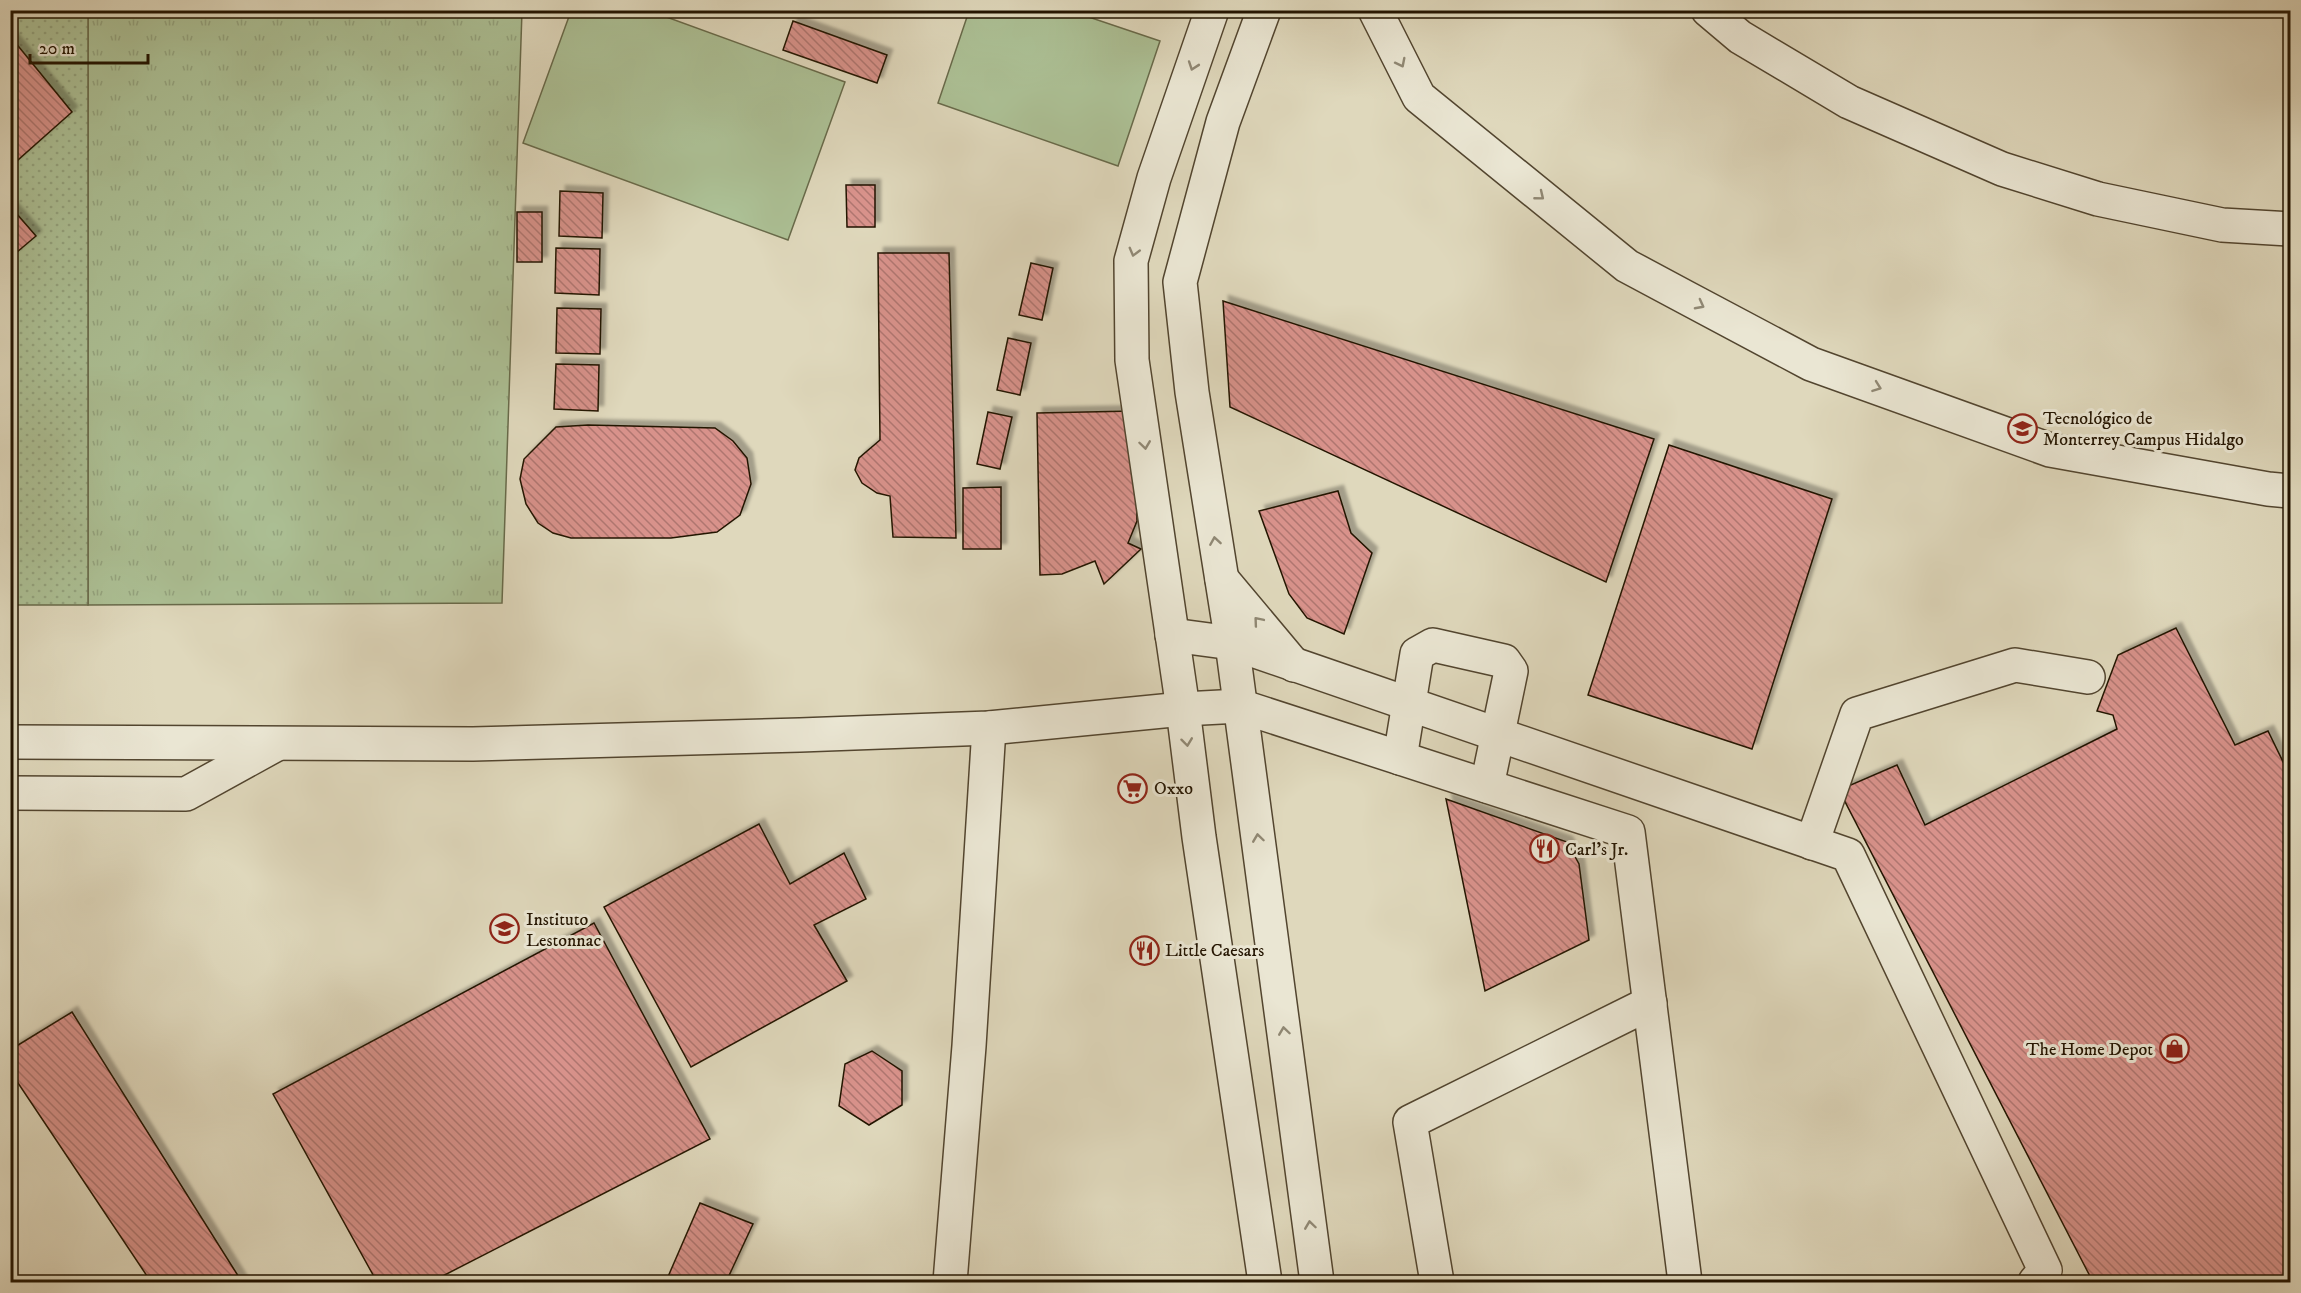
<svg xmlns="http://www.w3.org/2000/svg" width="2301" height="1293" viewBox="0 0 2301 1293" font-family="'IM FELL DW Pica',serif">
<defs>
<pattern id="grass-tufts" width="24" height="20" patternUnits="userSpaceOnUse" patternTransform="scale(1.5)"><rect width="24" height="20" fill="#acc095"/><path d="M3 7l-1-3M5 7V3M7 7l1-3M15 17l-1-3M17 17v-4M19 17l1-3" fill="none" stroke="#94a47f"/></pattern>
<pattern id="park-dots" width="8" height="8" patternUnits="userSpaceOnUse" patternTransform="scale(1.5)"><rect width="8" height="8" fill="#acc095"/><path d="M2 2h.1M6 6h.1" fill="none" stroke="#94a47f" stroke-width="1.8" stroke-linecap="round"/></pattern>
<pattern id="building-back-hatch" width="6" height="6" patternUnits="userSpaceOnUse" patternTransform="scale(1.5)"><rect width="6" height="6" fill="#d8928b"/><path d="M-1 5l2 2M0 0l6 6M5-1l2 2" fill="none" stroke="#af766f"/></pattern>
<filter id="shadow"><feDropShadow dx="5.5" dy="-5.5" stdDeviation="1.5" flood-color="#0004"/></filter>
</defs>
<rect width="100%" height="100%" fill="#dfd8bc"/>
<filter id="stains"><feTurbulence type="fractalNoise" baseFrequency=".00333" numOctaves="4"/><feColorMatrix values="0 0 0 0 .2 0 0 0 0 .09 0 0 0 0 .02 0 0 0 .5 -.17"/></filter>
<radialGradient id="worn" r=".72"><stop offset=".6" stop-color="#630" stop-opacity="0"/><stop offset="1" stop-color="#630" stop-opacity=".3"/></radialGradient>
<!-- grass -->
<path fill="url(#grass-tufts)" stroke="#686a4a" stroke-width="1.5" d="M 88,11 L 522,11 L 502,603 L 88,605 Z"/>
<!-- park -->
<rect fill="url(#park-dots)" stroke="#686a4a" stroke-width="1.5" x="11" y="11" width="77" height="594"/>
<!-- garden -->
<g fill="#acc095" stroke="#686a4a" stroke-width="1.5">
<path d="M 571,11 L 650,11 L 845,82 L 788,240 L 523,143 Z"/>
<path d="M 969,11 L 1071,11 L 1160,41 L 1118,166 L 938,103 Z"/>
</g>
<!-- building -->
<g fill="url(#building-back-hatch)" stroke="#231400" stroke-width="1.5" filter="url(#shadow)">
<path d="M 793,21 L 887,55 L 877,83 L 783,50 Z"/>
<path d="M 10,36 L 72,112 L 10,167 Z"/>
<path d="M 846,185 L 875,185 L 875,227 L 847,227 Z"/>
<path d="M 560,191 L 603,193 L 602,238 L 559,236 Z"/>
<path d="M 10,206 L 36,236 L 10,258 Z"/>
<rect x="517" y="212" width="25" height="50"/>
<path d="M 556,248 L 600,249 L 599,295 L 555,293 Z"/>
<path d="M 878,253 L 949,253 L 956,538 L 893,537 L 890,496 L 877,493 L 862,483 L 855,470 L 859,458 L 880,440 Z"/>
<path d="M 1031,263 L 1053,268 L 1042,320 L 1019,315 Z"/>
<path d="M 1223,301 L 1654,439 L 1606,582 L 1230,407 Z"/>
<path d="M 557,308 L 601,309 L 600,354 L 556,353 Z"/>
<path d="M 1008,338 L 1031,343 L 1020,395 L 997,390 Z"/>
<path d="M 556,364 L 599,365 L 598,411 L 554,409 Z"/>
<path d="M 1134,411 L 1137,521 L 1128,543 L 1141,549 L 1104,584 L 1095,561 L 1062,574 L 1040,575 L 1037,413 Z"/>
<path d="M 988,412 L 1012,417 L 1000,469 L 977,464 Z"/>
<path d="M 588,425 L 715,428 L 733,441 L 747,458 L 751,484 L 740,515 L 717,532 L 671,538 L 571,538 L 553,533 L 538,523 L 526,504 L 520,479 L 524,459 L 556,427 Z"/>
<path d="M 1669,445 L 1832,499 L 1752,749 L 1588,695 Z"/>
<path d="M 1001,487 L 1001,549 L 963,549 L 963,488 Z"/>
<path d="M 1338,491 L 1351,533 L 1372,553 L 1344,634 L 1307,618 L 1289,594 L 1259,511 Z"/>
<path d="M 2176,628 L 2235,745 L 2268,731 L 2290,776 L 2290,1282 L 2093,1282 L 1839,790 L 1897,765 L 1925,825 L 2117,729 L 2113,715 L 2097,711 L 2118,655 Z"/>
<path d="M 1446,799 L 1567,842 L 1579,864 L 1589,940 L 1485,991 Z"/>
<path d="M 759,824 L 790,884 L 844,853 L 866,899 L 814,925 L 847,981 L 691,1067 L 604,907 Z"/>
<path d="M 594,923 L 710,1139 L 431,1282 L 377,1282 L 273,1094 Z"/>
<path d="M 72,1012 L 242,1282 L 151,1282 L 10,1071 L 10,1050 Z"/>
<path d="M 872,1051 L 902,1071 L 902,1105 L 869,1125 L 839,1106 L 845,1064 Z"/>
<path d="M 700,1203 L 753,1224 L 726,1282 L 678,1282 L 667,1279 Z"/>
</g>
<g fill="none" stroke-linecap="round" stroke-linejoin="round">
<defs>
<g id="minor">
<path d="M 1212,10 L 1154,178 L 1131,261 L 1132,360 L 1183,709 L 1199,837 L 1265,1282"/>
<path d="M 1264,10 L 1223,122 L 1180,282 L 1192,392 L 1232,643 L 1317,1282"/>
<path d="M 1375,10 L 1419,97 L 1627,266 L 1685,297 L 1811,364 L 2050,450 L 2268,489 L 2290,491"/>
<path d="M 1708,10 L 1740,37 L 1849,102 L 2002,169 L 2098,199 L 2222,225 L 2290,229"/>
<path d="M 1222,579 L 1294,665"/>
<path d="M 1172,635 L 1232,643 L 1848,855 L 2045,1270 L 2035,1282"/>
<path d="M 10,742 L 473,744 L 800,735 L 989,728 L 1183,709 L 1240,706 L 1628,832 L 1685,1282"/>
<path d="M 1400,758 L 1417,654 L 1433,645 L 1504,661 L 1511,671 L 1487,786"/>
<path d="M 10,793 L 186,794 L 275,745"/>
<path d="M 1812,843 L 1857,714 L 2015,665 L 2088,677"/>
<path d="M 950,1282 L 969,1046 L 989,728"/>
<path d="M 1437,1282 L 1410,1122 L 1650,1003"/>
</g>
</defs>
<!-- minor casing -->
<use href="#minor" stroke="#52452f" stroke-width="36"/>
<!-- minor -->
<use href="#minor" stroke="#eae6d3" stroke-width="33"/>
</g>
<!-- one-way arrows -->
<defs><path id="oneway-chevron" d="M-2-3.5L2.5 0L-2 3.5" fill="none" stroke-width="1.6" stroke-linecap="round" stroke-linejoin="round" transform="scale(1.5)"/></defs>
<g stroke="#908874">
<use href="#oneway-chevron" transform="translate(1401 63) rotate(63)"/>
<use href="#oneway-chevron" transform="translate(1193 66) rotate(109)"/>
<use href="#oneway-chevron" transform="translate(1540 196) rotate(39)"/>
<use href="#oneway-chevron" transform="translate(1134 252) rotate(105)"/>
<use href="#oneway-chevron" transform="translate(1700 305) rotate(28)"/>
<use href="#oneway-chevron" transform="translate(1877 387) rotate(20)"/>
<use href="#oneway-chevron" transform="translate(1145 445) rotate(82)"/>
<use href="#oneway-chevron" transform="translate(1215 541) rotate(-99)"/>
<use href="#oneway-chevron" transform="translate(1258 621) rotate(-130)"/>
<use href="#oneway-chevron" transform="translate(1187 742) rotate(83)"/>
<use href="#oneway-chevron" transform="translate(1258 838) rotate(-98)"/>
<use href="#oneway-chevron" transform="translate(1284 1031) rotate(-98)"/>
<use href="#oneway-chevron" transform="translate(1310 1225) rotate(-98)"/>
</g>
<!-- icons -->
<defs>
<symbol id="university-ring" viewBox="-11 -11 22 22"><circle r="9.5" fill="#eae6d3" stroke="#8f2418" stroke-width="1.5"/><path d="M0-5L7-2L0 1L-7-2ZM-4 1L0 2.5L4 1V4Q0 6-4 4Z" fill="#8f2418"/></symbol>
<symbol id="supermarket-ring" viewBox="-11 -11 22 22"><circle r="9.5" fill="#eae6d3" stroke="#8f2418" stroke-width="1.5"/><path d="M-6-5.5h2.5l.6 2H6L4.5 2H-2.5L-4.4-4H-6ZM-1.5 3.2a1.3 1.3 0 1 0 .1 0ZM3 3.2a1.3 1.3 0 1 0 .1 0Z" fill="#8f2418"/></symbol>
<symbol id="restaurant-ring" viewBox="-11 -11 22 22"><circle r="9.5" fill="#eae6d3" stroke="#8f2418" stroke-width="1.5"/><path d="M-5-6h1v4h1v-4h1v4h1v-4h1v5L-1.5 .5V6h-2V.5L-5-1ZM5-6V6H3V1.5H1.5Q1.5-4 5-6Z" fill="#8f2418"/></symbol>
<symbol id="school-ring" viewBox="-11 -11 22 22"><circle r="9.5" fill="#eae6d3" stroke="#8f2418" stroke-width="1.5"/><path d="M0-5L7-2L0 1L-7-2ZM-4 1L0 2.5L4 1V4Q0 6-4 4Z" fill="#8f2418"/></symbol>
<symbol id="shop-ring" viewBox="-11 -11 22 22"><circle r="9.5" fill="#eae6d3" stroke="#8f2418" stroke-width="1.5"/><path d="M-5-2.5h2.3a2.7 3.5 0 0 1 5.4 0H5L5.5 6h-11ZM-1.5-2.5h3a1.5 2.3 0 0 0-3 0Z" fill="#8f2418"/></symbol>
</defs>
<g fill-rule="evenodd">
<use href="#university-ring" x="2006" y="412" width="33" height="33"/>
<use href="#supermarket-ring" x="1116" y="772" width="33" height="33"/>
<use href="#restaurant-ring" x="1528" y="832" width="33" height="33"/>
<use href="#school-ring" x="488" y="912" width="33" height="33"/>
<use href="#restaurant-ring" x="1128" y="934" width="33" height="33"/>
<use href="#shop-ring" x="2158" y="1032" width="33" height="33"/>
</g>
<g text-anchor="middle" stroke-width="6" stroke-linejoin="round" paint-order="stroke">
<!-- poi labels -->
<g font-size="18" fill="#231400" stroke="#eae6d3" text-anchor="start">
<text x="2043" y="424">Tecnológico de<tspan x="2043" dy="21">Monterrey Campus Hidalgo</tspan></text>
<text x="1154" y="794">Oxxo</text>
<text x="1565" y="855">Carl's Jr.</text>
<text x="526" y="925">Instituto<tspan x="526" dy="21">Lestonnac</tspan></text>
<text x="1165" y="956">Little Caesars</text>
<text x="2153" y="1055" text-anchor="end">The Home Depot</text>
</g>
</g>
<!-- margin -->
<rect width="2301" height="1293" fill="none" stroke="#dfd8bc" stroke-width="36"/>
<rect x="12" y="12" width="2277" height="1269" fill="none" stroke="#231400" stroke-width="3"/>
<rect x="18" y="18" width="2265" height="1257" fill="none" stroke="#231400" stroke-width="1.5"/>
<!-- scale -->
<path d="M30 54v9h118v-9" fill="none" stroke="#231400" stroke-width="3"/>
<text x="39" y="54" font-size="18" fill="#231400" stroke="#eae6d3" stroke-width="4.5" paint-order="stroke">20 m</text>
<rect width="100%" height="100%" filter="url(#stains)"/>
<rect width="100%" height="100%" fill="url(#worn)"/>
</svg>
